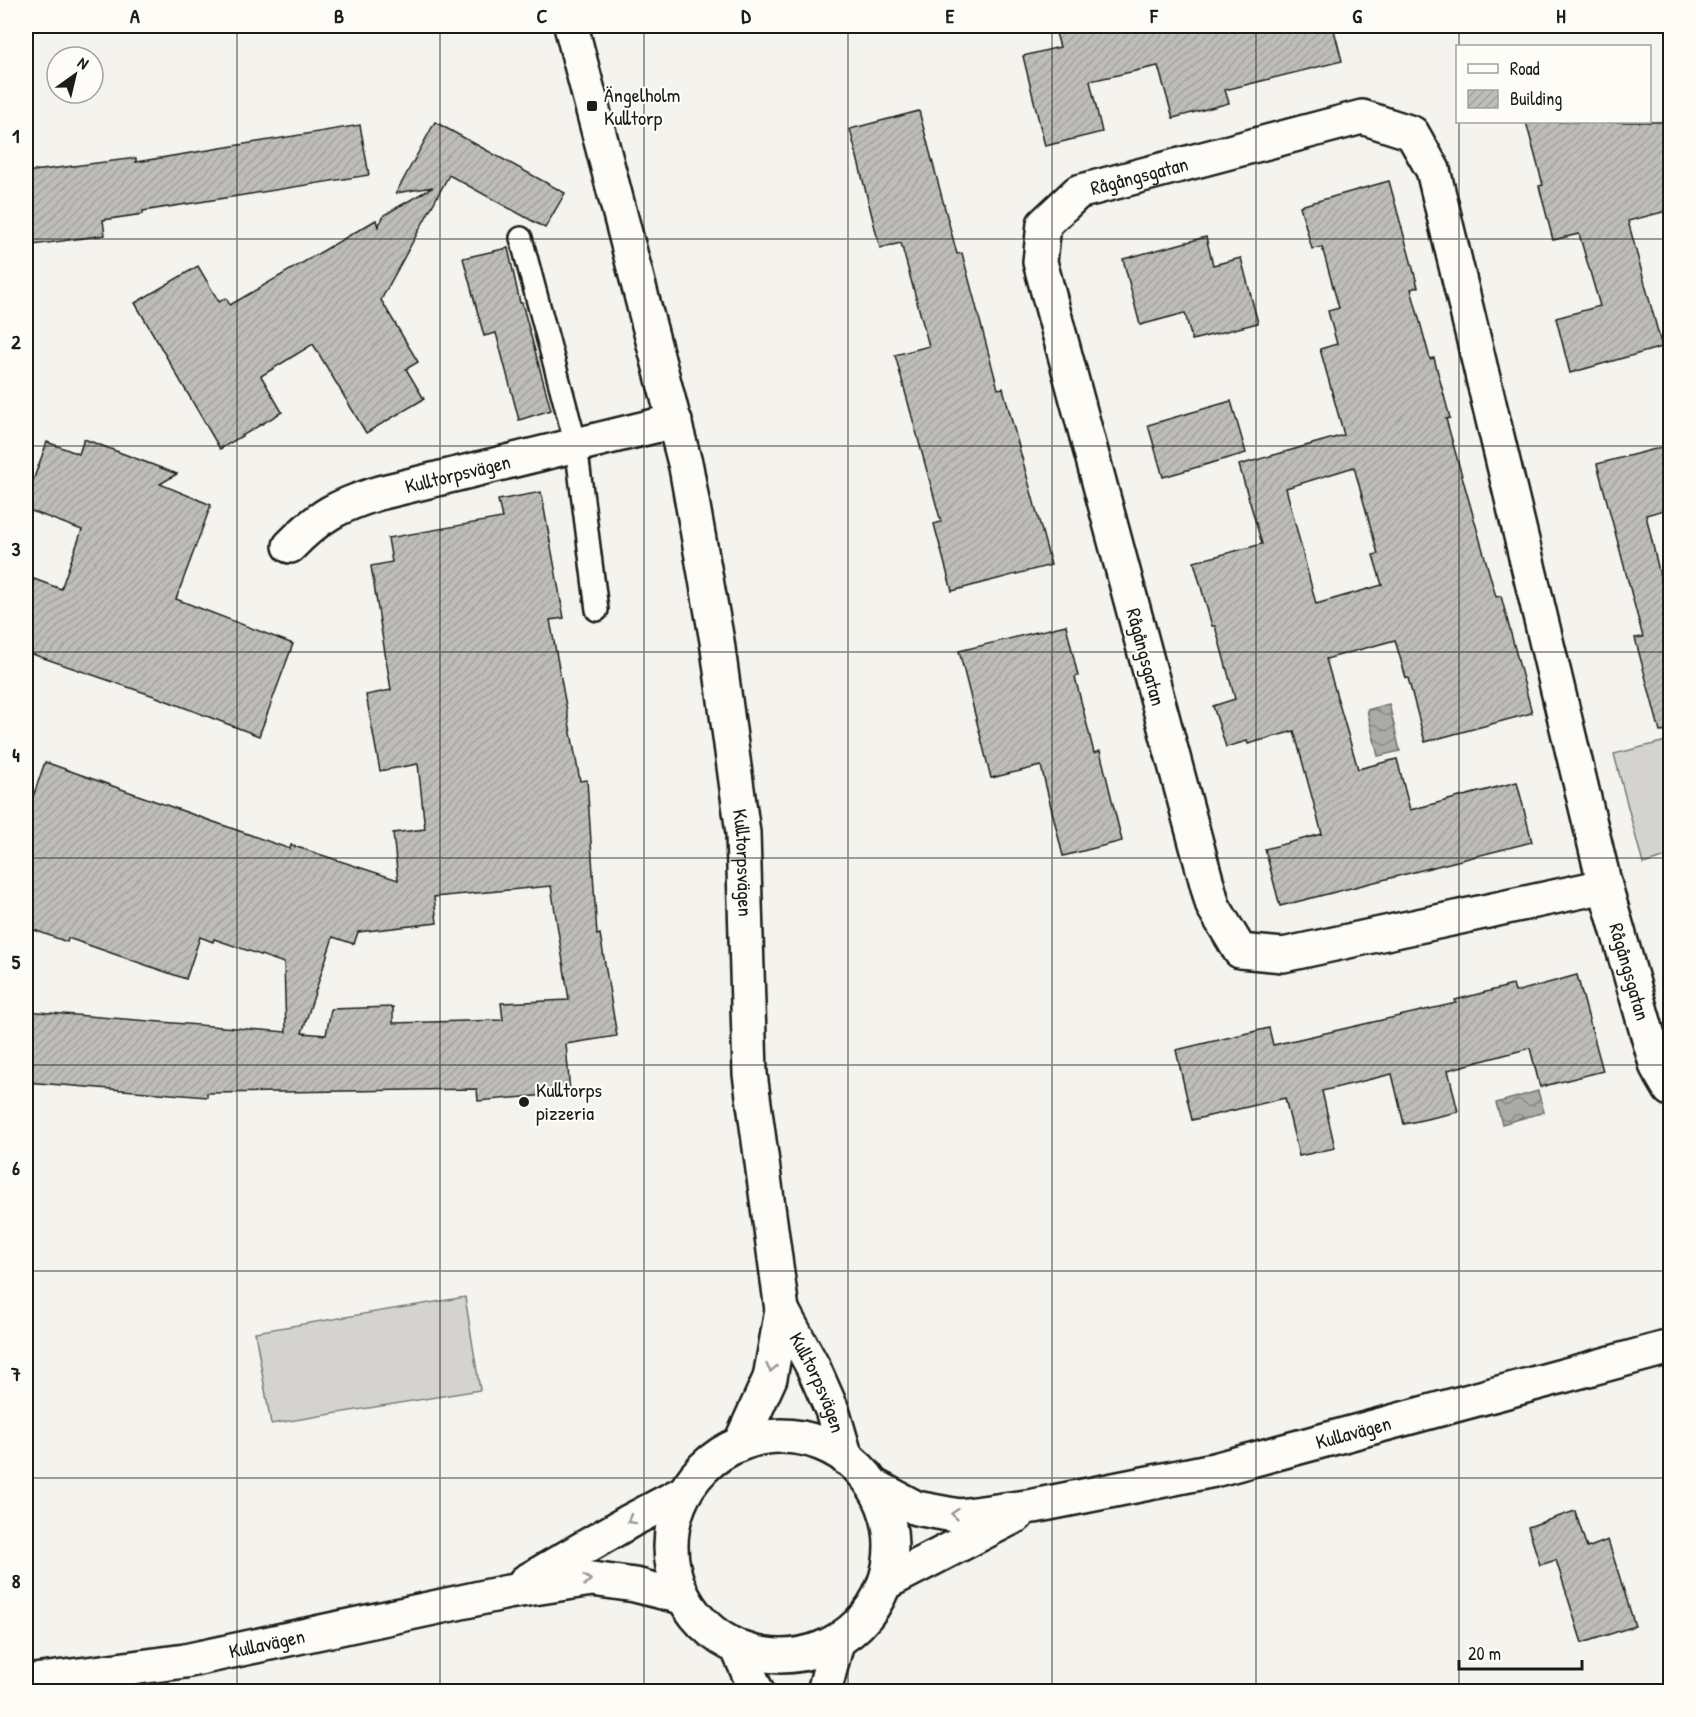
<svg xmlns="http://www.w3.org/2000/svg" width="1696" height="1717" viewBox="0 0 1696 1717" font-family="'Patrick Hand',sans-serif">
<defs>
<pattern id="water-waves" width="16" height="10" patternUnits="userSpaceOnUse" patternTransform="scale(1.5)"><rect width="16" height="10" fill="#abaaa6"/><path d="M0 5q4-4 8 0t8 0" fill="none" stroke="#8a8a86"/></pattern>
<pattern id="building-hatch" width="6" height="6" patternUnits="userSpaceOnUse" patternTransform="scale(1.5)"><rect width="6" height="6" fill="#bebdba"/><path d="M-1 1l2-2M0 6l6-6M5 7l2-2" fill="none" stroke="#a3a29f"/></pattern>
</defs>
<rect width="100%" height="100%" fill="#f4f3ee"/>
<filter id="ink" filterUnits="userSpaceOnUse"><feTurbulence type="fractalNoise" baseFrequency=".0167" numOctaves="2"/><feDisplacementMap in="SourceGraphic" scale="12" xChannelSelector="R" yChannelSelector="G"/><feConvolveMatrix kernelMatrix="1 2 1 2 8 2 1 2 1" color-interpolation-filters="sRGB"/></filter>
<g filter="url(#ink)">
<!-- grass -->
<g fill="#d4d3cf" stroke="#787876" stroke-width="1.5">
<path d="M 1670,740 L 1670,856 L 1643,864 L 1614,754 Z"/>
<path d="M 465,1297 L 480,1390 L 271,1424 L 255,1332 Z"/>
</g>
<!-- water -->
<g fill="url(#water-waves)" stroke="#72716f" stroke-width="1.5">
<path d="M 1389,704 L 1400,751 L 1378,756 L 1367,710 Z"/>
<path d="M 1538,1091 L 1544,1112 L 1502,1124 L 1496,1103 Z"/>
</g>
<!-- building -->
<g fill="url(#building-hatch)" stroke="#1c1c1c" stroke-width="1.5" fill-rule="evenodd">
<path d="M 1054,26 L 1333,26 L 1342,61 L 1225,90 L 1229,103 L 1173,118 L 1158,66 L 1090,81 L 1102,132 L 1045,146 L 1023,56 L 1060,47 Z"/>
<path d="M 919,111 L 957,254 L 962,253 L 998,389 L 1003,388 L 1051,565 L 952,591 L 934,524 L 941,522 L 895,355 L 929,346 L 901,243 L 880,248 L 850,129 Z"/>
<path d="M 435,122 L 565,193 L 545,228 L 449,175 L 381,300 L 418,362 L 406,369 L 424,399 L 366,433 L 313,344 L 261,376 L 282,412 L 220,449 L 135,303 L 198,266 L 219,302 L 226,298 L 230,305 L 376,220 L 378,227 L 384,215 L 433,187 L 396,193 Z"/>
<path d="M 1526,122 L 1671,122 L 1671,210 L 1628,221 L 1662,347 L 1570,373 L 1556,318 L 1600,306 L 1579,234 L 1553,240 L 1539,186 L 1543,185 Z"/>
<path d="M 360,125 L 369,175 L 143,211 L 143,214 L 103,220 L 105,235 L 26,246 L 26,172 L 136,158 L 136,162 Z"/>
<path d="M 1389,181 L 1418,287 L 1411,289 L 1430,359 L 1434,358 L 1450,418 L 1446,419 L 1496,597 L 1501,596 L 1532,713 L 1425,742 L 1408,678 L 1406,678 L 1395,640 L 1326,659 L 1358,769 L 1397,759 L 1410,810 L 1517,782 L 1532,842 L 1280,906 L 1265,849 L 1322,834 L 1294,731 L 1248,744 L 1247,741 L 1226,747 L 1213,706 L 1235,699 L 1215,626 L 1212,626 L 1194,562 L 1262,544 L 1239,465 L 1344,435 L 1320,349 L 1337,344 L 1328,311 L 1339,308 L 1322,247 L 1312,249 L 1300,206 ZM 1354,467 L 1378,554 L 1373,555 L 1382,585 L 1316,604 L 1286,488 Z"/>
<path d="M 1206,237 L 1213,265 L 1241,258 L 1258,323 L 1192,340 L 1185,313 L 1140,325 L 1123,259 Z"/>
<path d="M 508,248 L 520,303 L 522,303 L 551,410 L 519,420 L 496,333 L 484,336 L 463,258 Z"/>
<path d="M 1231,401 L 1246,453 L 1163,477 L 1148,425 Z"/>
<path d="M 84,439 L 177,474 L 160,484 L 211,505 L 176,599 L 293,644 L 259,736 L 154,696 L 26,652 L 26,604 L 34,579 L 61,589 L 82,530 L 26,509 L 26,500 L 47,442 L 79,454 Z"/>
<path d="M 1671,445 L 1671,508 L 1646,515 L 1666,602 L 1671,600 L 1671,731 L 1660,732 L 1635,638 L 1643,637 L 1597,464 Z"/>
<path d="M 541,492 L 564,618 L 550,620 L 580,781 L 587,780 L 597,935 L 600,934 L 617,1036 L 566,1044 L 570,1093 L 478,1101 L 477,1089 L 207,1093 L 207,1097 L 26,1082 L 26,1011 L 286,1032 L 284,963 L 214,939 L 213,942 L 200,937 L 186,979 L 68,938 L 67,942 L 26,927 L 26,817 L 45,762 L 290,849 L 291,845 L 398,880 L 393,833 L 425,829 L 418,764 L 380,771 L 366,695 L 391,690 L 371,566 L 392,562 L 388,538 L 502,518 L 498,500 ZM 551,886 L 569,1000 L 501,1003 L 503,1020 L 393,1023 L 393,1007 L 331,1009 L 326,1035 L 302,1033 L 333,937 L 354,944 L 358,932 L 437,923 L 434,897 Z"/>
<path d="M 1066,625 L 1078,676 L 1075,677 L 1094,753 L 1100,751 L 1122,841 L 1063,856 L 1041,766 L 991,778 L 959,651 Z"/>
<path d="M 1577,975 L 1603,1071 L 1540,1087 L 1530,1048 L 1448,1070 L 1458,1112 L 1404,1124 L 1392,1074 L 1322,1091 L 1335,1148 L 1299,1156 L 1285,1098 L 1192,1120 L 1176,1050 L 1269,1028 L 1273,1045 L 1456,1003 L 1455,1000 L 1513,985 L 1515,992 Z"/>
<path d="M 1575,1511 L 1587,1548 L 1608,1540 L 1635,1626 L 1582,1643 L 1556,1560 L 1540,1565 L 1528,1527 Z"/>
</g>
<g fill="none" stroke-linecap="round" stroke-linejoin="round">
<defs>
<path id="lane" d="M 521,238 L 576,445 L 597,610"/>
<g id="street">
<path id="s1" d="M 571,26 L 686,467 L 717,641 L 743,833 L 750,1074 L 782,1310 L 770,1378 L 740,1444"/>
<path id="s2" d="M 290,546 C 320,515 338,506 379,493 L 675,421"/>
<path id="s3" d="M 1605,886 L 1283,955 L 1240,951 L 1213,906 L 1040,262 L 1044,224 L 1078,192 L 1362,117 L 1412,133 L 1433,170 L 1605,886 L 1657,1067 L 1670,1089"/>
<path id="s4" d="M 782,1310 L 813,1367 L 832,1410 L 846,1458"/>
</g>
<g id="secondary">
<circle cx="781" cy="1546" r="110"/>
<path id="s5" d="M 873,1485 L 916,1508 L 959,1516 L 1034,1506 L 1214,1470 L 1670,1347"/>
<path d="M 525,1582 L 630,1521 L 683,1493"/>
<path d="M 885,1583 L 1017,1515"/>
<path d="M 738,1649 L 757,1692"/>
<path id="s6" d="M 26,1682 L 185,1661 L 508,1592 L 592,1579 L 635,1585 L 682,1597"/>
<path d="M 824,1692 L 837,1642"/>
</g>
</defs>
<!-- lane casing -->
<use href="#lane" stroke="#1c1c1c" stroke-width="26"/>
<!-- street casing -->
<use href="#street" stroke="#1c1c1c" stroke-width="38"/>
<!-- secondary casing -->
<use href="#secondary" stroke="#1c1c1c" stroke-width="38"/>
<!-- lane -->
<use href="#lane" stroke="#fdfcf7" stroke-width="21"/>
<!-- street -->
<use href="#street" stroke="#fdfcf7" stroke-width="33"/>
<!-- secondary -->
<use href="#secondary" stroke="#fdfcf7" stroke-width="33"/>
</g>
<!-- one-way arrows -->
<defs><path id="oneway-chevron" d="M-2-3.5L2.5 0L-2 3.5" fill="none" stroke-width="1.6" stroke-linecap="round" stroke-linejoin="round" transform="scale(1.5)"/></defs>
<g stroke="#989794">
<use href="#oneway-chevron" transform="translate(771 1368) rotate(101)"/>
<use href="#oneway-chevron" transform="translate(955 1514) rotate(-175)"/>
<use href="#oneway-chevron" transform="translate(631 1520) rotate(151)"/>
<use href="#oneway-chevron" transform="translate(587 1580) rotate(-4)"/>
</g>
</g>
<!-- grid -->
<path fill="none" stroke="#1c1c1c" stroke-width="1.5" stroke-opacity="0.55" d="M 237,26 L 237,1692M 440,26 L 440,1692M 644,26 L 644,1692M 848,26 L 848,1692M 1052,26 L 1052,1692M 1256,26 L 1256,1692M 1459,26 L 1459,46M 1459,122 L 1459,1692M 26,239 L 1670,239M 26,446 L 1670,446M 26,652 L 1670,652M 26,858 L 1670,858M 26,1065 L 1670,1065M 26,1271 L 1670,1271M 26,1478 L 1670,1478"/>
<!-- markers -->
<g fill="#1c1c1c" stroke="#fdfcf7" stroke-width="2">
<rect x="586" y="100" width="12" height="12" rx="3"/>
<circle cx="524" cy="1102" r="6"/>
</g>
<g text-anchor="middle" stroke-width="4.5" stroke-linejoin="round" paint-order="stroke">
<!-- poi labels -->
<g font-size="20" fill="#1c1c1c" stroke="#fdfcf7" text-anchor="start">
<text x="604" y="102">Ängelholm<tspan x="604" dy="23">Kulltorp</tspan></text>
<text x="536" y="1097">Kulltorps<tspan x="536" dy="23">pizzeria</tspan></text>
</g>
<!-- street labels -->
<g font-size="20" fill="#1c1c1c" stroke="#fdfcf7">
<text dy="7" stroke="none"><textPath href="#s3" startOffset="1240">Rågångsgatan</textPath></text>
<text dy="7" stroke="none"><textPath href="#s2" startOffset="186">Kulltorpsvägen</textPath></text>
<text transform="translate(1146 657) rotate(75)" y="7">Rågångsgatan</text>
<text dy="7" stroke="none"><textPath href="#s1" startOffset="856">Kulltorpsvägen</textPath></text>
<text dy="7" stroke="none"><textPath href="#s3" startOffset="2391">Rågångsgatan</textPath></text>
<text dy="7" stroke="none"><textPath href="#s4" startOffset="81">Kulltorpsvägen</textPath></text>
<text dy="7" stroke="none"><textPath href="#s5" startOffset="496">Kullavägen</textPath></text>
<text dy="7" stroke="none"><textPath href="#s6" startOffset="244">Kullavägen</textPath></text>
</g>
</g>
<!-- margin -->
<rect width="1696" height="1717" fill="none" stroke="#fdfcf7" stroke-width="66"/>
<!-- legend -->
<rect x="1456" y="45" width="195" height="78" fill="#fdfcf7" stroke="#a3a29f" stroke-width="1.5"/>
<rect x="1468" y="64" width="30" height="9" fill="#fdfcf7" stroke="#a3a29f" stroke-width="1.5"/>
<text x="1510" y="75" font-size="18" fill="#1c1c1c">Road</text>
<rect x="1468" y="90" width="30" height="18" fill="url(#building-hatch)" stroke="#a3a29f" stroke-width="1.5"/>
<text x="1510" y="105" font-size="18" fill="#1c1c1c">Building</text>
<!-- north arrow -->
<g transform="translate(75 75) rotate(34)"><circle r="28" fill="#fdfcf7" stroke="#a3a29f" stroke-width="1.5"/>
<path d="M0-4.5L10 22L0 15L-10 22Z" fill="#1c1c1c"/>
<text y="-9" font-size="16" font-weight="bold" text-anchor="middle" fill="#1c1c1c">N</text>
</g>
<!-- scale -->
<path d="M1459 1660v9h123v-9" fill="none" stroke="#1c1c1c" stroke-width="3"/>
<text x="1468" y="1660" font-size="18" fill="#1c1c1c" stroke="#fdfcf7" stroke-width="4.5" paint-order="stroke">20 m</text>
<rect x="33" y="33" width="1630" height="1651" fill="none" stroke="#1c1c1c" stroke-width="2"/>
<g font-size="20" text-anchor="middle" font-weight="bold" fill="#1c1c1c">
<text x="135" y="23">A</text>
<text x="339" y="23">B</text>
<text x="542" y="23">C</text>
<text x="746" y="23">D</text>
<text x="950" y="23">E</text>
<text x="1154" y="23">F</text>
<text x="1357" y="23">G</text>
<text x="1561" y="23">H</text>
<text x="16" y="143">1</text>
<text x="16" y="349">2</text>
<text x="16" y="556">3</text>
<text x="16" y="762">4</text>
<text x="16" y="969">5</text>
<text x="16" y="1175">6</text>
<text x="16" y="1381">7</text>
<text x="16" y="1588">8</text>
</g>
</svg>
